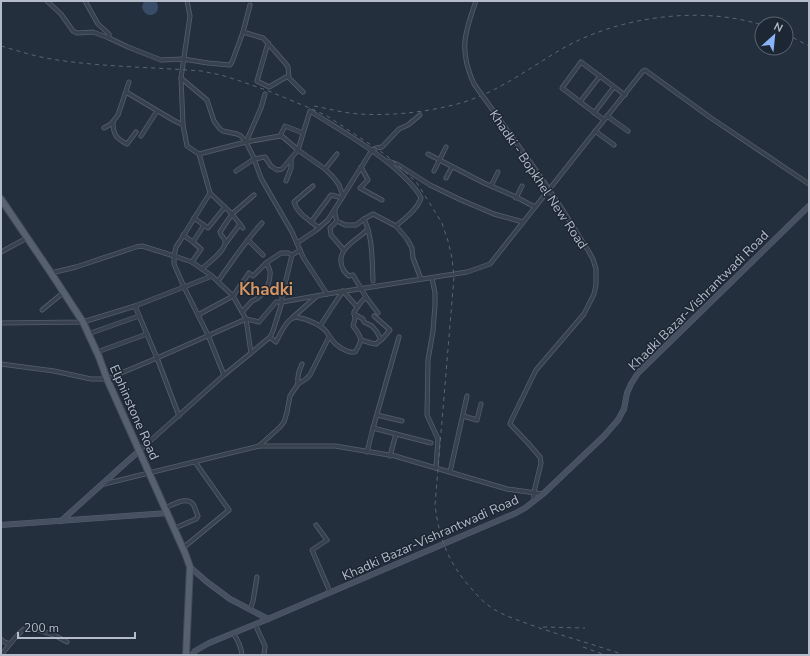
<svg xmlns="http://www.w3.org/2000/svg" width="810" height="656" viewBox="0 0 810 656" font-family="'Nunito Sans',sans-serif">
<rect width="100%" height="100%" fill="#242f3e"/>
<!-- water -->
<path fill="#394c67" d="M 144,1 L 156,1 C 164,14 146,22 142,7 Z"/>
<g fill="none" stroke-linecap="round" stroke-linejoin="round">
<defs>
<g id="street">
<path d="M 47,1 L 61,14 L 73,31 L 77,33 L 93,32 L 109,38 L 128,47 L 161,60 L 183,59 L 208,63 L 230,65 L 232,62 L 243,32 L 263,38 L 265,40 L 286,64 L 288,67 L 289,78 L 303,92"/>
<path d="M 85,1 L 98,24 L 109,34 L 109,38"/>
<path d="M 243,32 L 250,5"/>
<path d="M 268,43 L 257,81 L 269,87 L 288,76"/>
<path d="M 181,78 L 207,100 L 214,121 L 220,129 L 223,131 L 237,134 L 241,136 L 246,142 L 253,156 L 261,178 L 292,232 L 303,257 L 327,294"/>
<path d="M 126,92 L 173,120 L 183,125"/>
<path d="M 580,102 L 600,76"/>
<path d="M 594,113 L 614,87"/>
<path d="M 607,116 L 628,131"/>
<path d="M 604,120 L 562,88 L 581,62 L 625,95"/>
<path d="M 113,122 C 113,135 116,138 127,144 L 136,132"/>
<path d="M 104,128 L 111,124 L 118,115 L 129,82"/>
<path d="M 595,131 L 614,145"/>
<path d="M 141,136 L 157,111"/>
<path d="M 280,136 L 285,126 L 303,133"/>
<path d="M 246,142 L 261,108 L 265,94"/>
<path d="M 199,154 L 246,142 L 280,136 L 283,137 L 298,150 L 325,169 L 334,178 L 339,185 L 343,196"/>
<path d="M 428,154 L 484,183 L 514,196 L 535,207"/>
<path d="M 388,161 L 397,164 L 430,185 L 461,200 L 494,214 L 523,222"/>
<path d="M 361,167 L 368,180 L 360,188 L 382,200"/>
<path d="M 325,169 L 337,154"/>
<path d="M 236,171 L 254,159 L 265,157 L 271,166 L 277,170 L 282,169 L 298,150 L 310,111 C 340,130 372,148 399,172 C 407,180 416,187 421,198 C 417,210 405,218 396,226 L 407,239 L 412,248 L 413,258 L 421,279"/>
<path d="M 434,171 L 446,147"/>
<path d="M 446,178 L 452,167"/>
<path d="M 286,181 L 291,168 L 291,159"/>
<path d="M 313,186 L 294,202 C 298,215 310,220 319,228"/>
<path d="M 491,186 L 498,172"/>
<path d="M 210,193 L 232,214 L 243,228"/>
<path d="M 516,198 L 522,186"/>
<path d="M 335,210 L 335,215 L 337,221 L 345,225 L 356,225 L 364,219 L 373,214 L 396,226"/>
<path d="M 194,218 L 208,228 L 225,207"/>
<path d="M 364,219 C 373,238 372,261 373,281"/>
<path d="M 337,221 L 330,228 L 331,235 L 344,250"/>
<path d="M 311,222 L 331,195 L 335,196 L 342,198"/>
<path d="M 368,229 C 359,239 339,247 341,262 C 342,269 344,272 349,276 L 353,275 L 366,297 L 378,313"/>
<path d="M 183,235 L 193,242 L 204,225"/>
<path d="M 248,240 L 263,255"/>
<path d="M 226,243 L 240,224"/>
<path d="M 297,243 L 315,231 L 328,220 L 372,150 L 376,148 L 382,147 L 399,129 L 408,125 L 420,115"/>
<path d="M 1,252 L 27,238"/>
<path d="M 192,262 L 201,249 L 193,242"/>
<path d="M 202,269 C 208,263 225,251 225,243 C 226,238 221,237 220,232 L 232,214 L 254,195"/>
<path d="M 51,273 L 76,267 L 136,247 L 142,246 L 174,256 L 176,247 L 180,241 L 210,193 L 199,154 L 187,146 L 183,125 L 181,78 L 190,16 L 187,1"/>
<path d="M 432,278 L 435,293 L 435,305 L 433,331 L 428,360 L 427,415 L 438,439 L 436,468"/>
<path d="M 218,281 C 232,262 246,240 262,223"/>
<path d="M 135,306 L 157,358 L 179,416"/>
<path d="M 42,310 L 64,292"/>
<path d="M 242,312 L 252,301 C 262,298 270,285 270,275 C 271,271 268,266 266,263"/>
<path d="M 354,314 L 363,319 L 364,322 L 372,326 L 377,332 L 381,340"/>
<path d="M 198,315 L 233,296 L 249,273 L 253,276 L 266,263 L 281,253 L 288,253 L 292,255 L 300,250"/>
<path d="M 292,318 L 317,296"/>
<path d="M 1,323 L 83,322 L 135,306 L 184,287 L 212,276"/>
<path d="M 320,326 L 331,309 L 343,291 L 357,307"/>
<path d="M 88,334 L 139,316"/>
<path d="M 270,337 L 276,342 C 279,336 285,323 291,319 C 298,314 319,324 325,330 C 333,340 333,345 347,351 C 350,352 352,353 355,352 C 364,339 361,337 353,326 L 355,318 L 354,312 L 361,302 L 366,297"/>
<path d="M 361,340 L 371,343 L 376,344 L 383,338 L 390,330 L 374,316"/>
<path d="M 97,352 L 147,334"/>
<path d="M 1,364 L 54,371 L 91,379 L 107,379 L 157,358 L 246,319 L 259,322 L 276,302 L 282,302 L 282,296 L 292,255"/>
<path d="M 302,364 C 299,371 297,376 298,384 L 306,379 L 310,375 L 329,337"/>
<path d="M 224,375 L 208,335 L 184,287 L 174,264 L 174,256 L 192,262 L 212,276 L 233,296 L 246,319 L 251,353"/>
<path d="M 377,415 L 402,421"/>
<path d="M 463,416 L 477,420 L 481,404"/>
<path d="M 373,428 L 399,337"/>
<path d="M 396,434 L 431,443"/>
<path d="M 259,446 L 280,427 L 284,422 L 287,412 L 290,396 L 298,384"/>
<path d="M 140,450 L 224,375 L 251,353 L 270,337 L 273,331 L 282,302 L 327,294 L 467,272 L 490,264 L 643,71 L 645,70 L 711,118 L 809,184"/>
<path d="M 367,452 L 373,428 L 396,434 L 390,456"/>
<path d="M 450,472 L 467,396"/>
<path d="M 104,484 L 259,446 L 335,446 L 395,456 L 507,489 L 543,494"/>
<path d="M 534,501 L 534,492 L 541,463 L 540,457 L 528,443 L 510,424 L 511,421 L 536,370 L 584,314 L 594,294 L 596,285 L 596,269 L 593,259 L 589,252 L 564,212"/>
<path d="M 165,508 C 173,505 186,496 193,504 C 195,507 196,512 198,516 L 196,519 L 175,528"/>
<path d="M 316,525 L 327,540 L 312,550 L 330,592"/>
<path d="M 183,548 L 229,510 L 195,462"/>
<path d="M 250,610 L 253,601 L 257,577"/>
<path d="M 255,624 L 265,646 L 264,655"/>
<path d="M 233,633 C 238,640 241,646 242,655"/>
<path d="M 1,639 C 4,642 6,644 11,643 C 16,637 21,629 29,627 L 54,635 L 67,642"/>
<path d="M 1,655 L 10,644"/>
</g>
<g id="secondary">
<path d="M 61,521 L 140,450"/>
<path d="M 1,525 L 168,513"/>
<path d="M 190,567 L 207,582 L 230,599 L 268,619"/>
<path d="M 192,655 L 195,651 L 209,643 L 268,619 L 516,513 L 525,508 L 543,494 L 604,436 L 618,420 L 624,409 L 627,393 L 631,384 L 638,373 L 809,206"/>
</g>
<path id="primary" d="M 1,199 L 51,273 L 83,322 L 99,357 L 107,379 L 185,553 L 190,567 L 186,655"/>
</defs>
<!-- street casing -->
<use href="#street" stroke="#565f6c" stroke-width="5"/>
<!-- secondary casing -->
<use href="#secondary" stroke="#565f6c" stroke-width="6"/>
<!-- primary casing -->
<use href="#primary" stroke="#414a57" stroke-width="8"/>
<!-- street -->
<use href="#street" stroke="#38414e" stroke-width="3.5"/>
<!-- secondary -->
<use href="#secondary" stroke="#465061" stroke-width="5"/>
<!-- primary -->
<use href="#primary" stroke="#56606e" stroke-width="6"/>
<!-- rail -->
<g stroke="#5a6575" stroke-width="1" stroke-dasharray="4 4" stroke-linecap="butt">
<path d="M 786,34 L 809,46"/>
<path d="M 1,46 C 18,51 34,56 51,59 C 100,67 152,67 201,71 L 221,75 L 240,81 L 266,90 L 312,109 L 327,116 L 359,137 L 383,153 L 397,164 L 417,183 L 442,223 L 448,241 L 452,258 L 454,277 L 435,505 C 439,538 448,562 470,587 C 477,595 484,603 492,608 C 504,616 518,620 531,625 C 562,636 593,644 624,655"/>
<path d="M 314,106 C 329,109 344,113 359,114 C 393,116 428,112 461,103 C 498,92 528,69 560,50 C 616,17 699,5 762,25"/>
<path d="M 543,627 L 585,628"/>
<path d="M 583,647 L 605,655"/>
</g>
<defs>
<path id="street-bridge" d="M 476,1 C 464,34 459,51 474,84 L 538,173 L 564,212"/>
</defs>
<!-- street-bridge casing -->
<use href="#street-bridge" stroke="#565f6c" stroke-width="5" stroke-linecap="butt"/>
<!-- street-bridge -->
<use href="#street-bridge" stroke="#38414e" stroke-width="3.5"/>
</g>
<g text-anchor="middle" stroke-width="3" stroke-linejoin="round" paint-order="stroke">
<!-- street labels -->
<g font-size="13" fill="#b4bcc9" stroke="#1d2633">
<text transform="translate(539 179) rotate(56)" y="5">Khadki - Bopkhel New Road</text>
<text transform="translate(698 300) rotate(-45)" y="5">Khadki Bazar-Vishrantwadi Road</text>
<text transform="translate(135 412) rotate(66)" y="5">Elphinstone Road</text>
<text transform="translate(430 537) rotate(-24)" y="5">Khadki Bazar-Vishrantwadi Road</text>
</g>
<!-- district labels -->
<g font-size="17" font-weight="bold" fill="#d59563" stroke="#1d2633">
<text x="266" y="295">Khadki</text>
</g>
</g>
<!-- border -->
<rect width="810" height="656" fill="none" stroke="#b4bcc9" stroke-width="4"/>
<!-- north arrow -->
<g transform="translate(774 36) rotate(27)"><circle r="19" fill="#1d2633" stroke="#59626f"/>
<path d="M0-3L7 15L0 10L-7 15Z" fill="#8ab4f8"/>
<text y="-6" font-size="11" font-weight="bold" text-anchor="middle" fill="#b4bcc9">N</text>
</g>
<!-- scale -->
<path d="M18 632v6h117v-6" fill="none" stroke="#b4bcc9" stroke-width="2"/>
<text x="24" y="632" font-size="12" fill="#b4bcc9" stroke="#1d2633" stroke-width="3" paint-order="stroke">200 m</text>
</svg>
